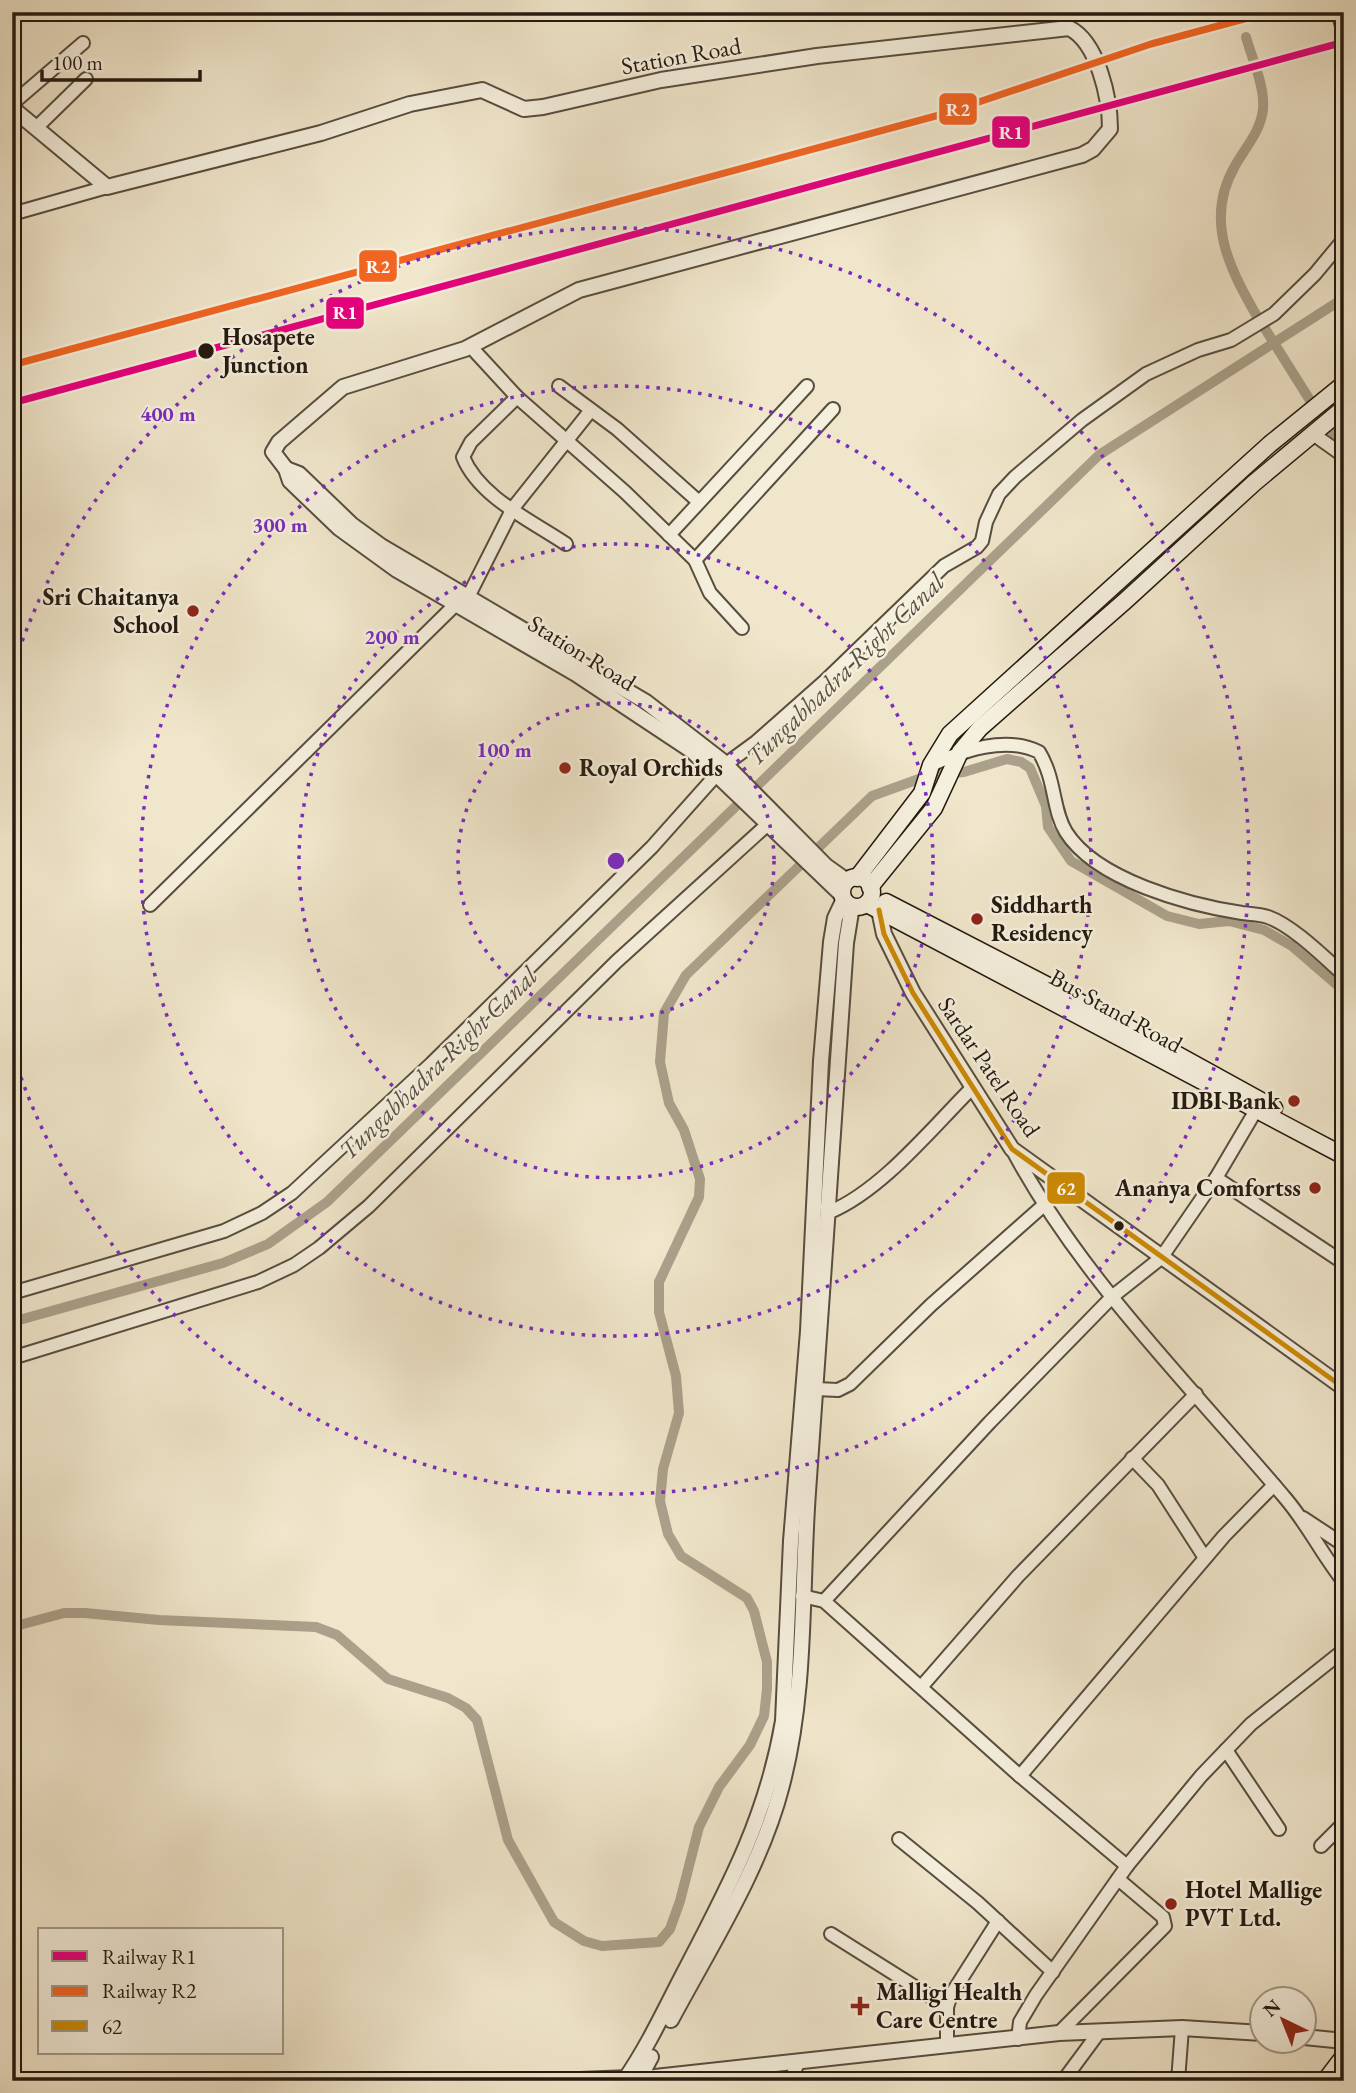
<svg xmlns="http://www.w3.org/2000/svg" width="1356" height="2093" viewBox="0 0 1356 2093" font-family="'EB Garamond',serif">
<rect width="100%" height="100%" fill="#f0e6cb"/>
<filter id="stains"><feTurbulence type="fractalNoise" baseFrequency=".00286" numOctaves="4"/><feColorMatrix values="0 0 0 0 .2 0 0 0 0 .09 0 0 0 0 .02 0 0 0 .5 -.17"/></filter>
<radialGradient id="worn" r=".72"><stop offset=".6" stop-color="#630" stop-opacity="0"/><stop offset="1" stop-color="#630" stop-opacity=".3"/></radialGradient>
<g fill="none" stroke-linecap="round" stroke-linejoin="round">
<!-- canal -->
<g stroke="#aba18b" stroke-width="10">
<path d="M 1246,37 C 1252,59 1265,86 1263,109 C 1261,131 1245,148 1235,166 C 1203,221 1231,271 1259,320"/>
<path d="M 1264,327 L 1313,405"/>
<path d="M 1331,431 L 1344,440"/>
<path d="M 12,1322 L 223,1263 L 268,1244 L 327,1202 L 1099,455 L 1344,298"/>
<path d="M 12,1627 L 64,1613 L 85,1613 L 159,1620 L 316,1627 L 337,1635 L 388,1679 L 448,1698 L 466,1708 L 477,1720 L 508,1840 L 554,1922 L 584,1941 L 602,1946 L 659,1942 L 670,1929 L 680,1901 L 699,1827 L 719,1787 L 750,1745 L 764,1716 L 767,1689 L 767,1662 L 754,1611 L 747,1598 L 681,1556 L 668,1534 L 660,1501 L 663,1469 L 679,1413 L 676,1376 L 659,1312 L 659,1282 L 699,1197 L 700,1179 L 684,1130 L 669,1103 L 660,1062 L 664,1013 L 686,975 L 872,796 L 927,776 L 964,772 L 1007,759 L 1021,762 L 1030,768 L 1046,806 L 1048,827 L 1071,861 L 1167,916 L 1199,924 L 1229,921 L 1264,930 L 1292,946 L 1344,991"/>
</g>
<defs>
<g id="minor">
<path d="M 1338,12 L 1344,33"/>
<path d="M 12,104 L 83,43"/>
<path d="M 36,128 L 86,79"/>
<path d="M 12,214 L 107,187"/>
<path d="M 470,346 L 517,397 L 625,492 L 695,560 L 710,593 L 742,628"/>
<path d="M 559,386 L 617,429 L 699,502"/>
<path d="M 517,397 L 471,442 L 463,457 C 479,497 532,521 566,544"/>
<path d="M 1313,434 L 1344,456"/>
<path d="M 669,535 L 807,386"/>
<path d="M 695,560 L 833,409"/>
<path d="M 464,605 L 513,508 L 591,410"/>
<path d="M 931,765 C 962,751 1006,735 1039,752 C 1056,780 1052,809 1066,832 C 1096,880 1189,905 1242,913 C 1250,914 1259,914 1268,917 C 1293,926 1324,957 1344,975"/>
<path d="M 150,905 L 456,604"/>
<path d="M 1012,1149 C 1082,1280 1192,1387 1286,1499 C 1308,1525 1323,1556 1344,1582"/>
<path d="M 1216,1178 L 1344,1263"/>
<path d="M 830,1212 C 882,1190 931,1129 972,1088"/>
<path d="M 12,1293 L 224,1231 L 262,1213 L 292,1193 L 431,1064 L 652,847 L 726,764 L 756,742 L 825,681 L 944,566 L 977,547 L 982,541 L 986,522 L 999,494 L 1015,477 L 1082,420 L 1146,374 L 1198,350 L 1231,340 L 1274,314 L 1315,274 L 1344,239"/>
<path d="M 12,1358 L 258,1282 L 294,1265 L 319,1248 L 369,1206 L 616,962 L 769,823"/>
<path d="M 816,1389 L 838,1390 L 850,1384 L 931,1305 L 1044,1205"/>
<path d="M 1132,1458 L 1158,1485 L 1205,1558"/>
<path d="M 1303,1518 L 1344,1545"/>
<path d="M 802,1596 L 824,1601 L 1020,1776 L 1127,1866"/>
<path d="M 824,1601 L 990,1422 L 1113,1296 L 1161,1258 L 1216,1178 L 1259,1105"/>
<path d="M 922,1686 L 1018,1576 L 1196,1394"/>
<path d="M 1226,1750 L 1279,1829"/>
<path d="M 1020,1776 L 1224,1536 L 1274,1485"/>
<path d="M 899,1839 L 978,1903 L 1053,1972"/>
<path d="M 1321,1846 L 1344,1823"/>
<path d="M 831,1934 L 947,2007"/>
<path d="M 1059,2033 L 1165,1926 L 1163,1917 L 1118,1879"/>
<path d="M 1018,2039 L 1020,2022 L 1036,1995 L 1127,1866 L 1201,1776 L 1251,1724 L 1344,1650"/>
<path d="M 947,2044 L 947,2007 L 951,1995 L 998,1921"/>
<path d="M 790,2081 L 798,2063"/>
<path d="M 1063,2081 L 1100,2031"/>
<path d="M 1178,2081 L 1182,2028"/>
</g>
<g id="tertiary">
<path d="M 12,108 L 107,187 L 321,133 L 410,104 L 482,90 L 524,109 L 543,107 L 661,80 L 817,56 L 1069,28 C 1098,42 1110,99 1110,129 L 1093,149 L 1082,155 L 579,290 L 465,349 L 343,387 L 279,442 L 273,452 L 286,469 L 290,481 L 339,528 L 397,570 L 576,674 L 692,751 L 842,895"/>
<path d="M 286,469 L 299,474 L 352,525 L 381,546 L 646,702 L 721,760 L 826,866 L 847,881"/>
<path d="M 879,910 L 884,934 L 913,993 L 1012,1149 L 1344,1388"/>
<path d="M 671,2020 C 711,1945 761,1868 782,1785 C 807,1690 801,1589 808,1492 C 820,1309 835,1126 846,943 L 852,906"/>
<path d="M 1304,2037 L 1344,2041"/>
<path d="M 555,2081 L 655,2077 L 1059,2033 L 1182,2028 L 1262,2033"/>
<path d="M 624,2081 C 649,2045 666,2007 686,1969 C 730,1885 767,1815 783,1721 L 791,1541 L 808,1331 L 821,1061 L 831,942 L 835,918 L 844,899"/>
<path d="M 638,2081 L 651,2057"/>
</g>
<g id="secondary">
<circle cx="857" cy="892" r="15"/>
<path d="M 857,878 L 922,793 L 931,765 L 950,734 L 1270,444 L 1344,384"/>
<path d="M 870,887 L 934,808 L 960,752 L 980,728 L 1125,601 L 1254,483 L 1344,408"/>
<path d="M 886,902 L 1118,1022 L 1274,1108"/>
<path d="M 867,904 L 1344,1156"/>
<path d="M 1325,2081 L 1344,2056"/>
</g>
</defs>
<!-- minor casing -->
<use href="#minor" stroke="#574d3f" stroke-width="16"/>
<!-- tertiary casing -->
<use href="#tertiary" stroke="#574d3f" stroke-width="18"/>
<!-- secondary casing -->
<use href="#secondary" stroke="#241a10" stroke-width="19"/>
<!-- minor -->
<use href="#minor" stroke="#f5efdd" stroke-width="12"/>
<!-- tertiary -->
<use href="#tertiary" stroke="#f5efdd" stroke-width="14"/>
<!-- secondary -->
<use href="#secondary" stroke="#f5efdd" stroke-width="16"/>
<defs>
<path id="bus-1" d="M 879,910 L 884,934 L 913,993 L 1012,1149 L 1344,1388"/>
</defs>
<!-- bus-1 casing -->
<use href="#bus-1" stroke="#f5efdd" stroke-width="10"/>
<!-- bus-1 -->
<use href="#bus-1" stroke="#cd8a03" stroke-width="5"/>
<defs>
<path id="rail-1" d="M 12,403 L 1344,42"/>
<path id="rail-2" d="M 12,365 L 943,114 L 1151,44 L 1270,12"/>
</defs>
<!-- rail-1 casing -->
<use href="#rail-1" stroke="#f5efdd" stroke-width="12"/>
<!-- rail-2 casing -->
<use href="#rail-2" stroke="#f5efdd" stroke-width="12"/>
<!-- rail-1 -->
<use href="#rail-1" stroke="#e5007d" stroke-width="7"/>
<!-- rail-2 -->
<use href="#rail-2" stroke="#f26522" stroke-width="7"/>
</g>
<!-- distance rings -->
<g fill="none" stroke="#7b2cbf" stroke-width="3.5" stroke-dasharray="3.5 7">
<circle cx="616" cy="861" r="158"/>
<circle cx="616" cy="861" r="317"/>
<circle cx="616" cy="861" r="475"/>
<path d="M12 671A633 633 0 1 1 12 1051"/>
</g>
<!-- markers -->
<g fill="#241a10" stroke="#f5efdd" stroke-width="2.5">
<circle cx="206" cy="351" r="9"/>
<circle cx="1119" cy="1226" r="6"/>
</g>
<g fill="#8f2418" stroke="#f5efdd" stroke-width="2.5">
<circle cx="193" cy="611" r="7"/>
<circle cx="565" cy="768" r="7"/>
<circle cx="977" cy="919" r="7"/>
<circle cx="1294" cy="1101" r="7"/>
<circle cx="1315" cy="1188" r="7"/>
<circle cx="1171" cy="1904" r="7"/>
<path d="M856.5 1995.5h7v7h7v7h-7v7h-7v-7h-7v-7h7z"/>
</g>
<g text-anchor="middle" stroke-width="5" stroke-linejoin="round" paint-order="stroke">
<!-- street labels -->
<g font-size="24" fill="#241a10" stroke="#f5efdd">
<text transform="translate(681 56) rotate(-10)" y="8">Station Road</text>
<text transform="translate(582 653) rotate(32)" y="8">Station Road</text>
<text transform="translate(1116 1011) rotate(29)" y="8">Bus Stand Road</text>
<text transform="translate(989 1067) rotate(56)" y="8">Sardar Patel Road</text>
</g>
<!-- stop labels -->
<g font-size="24" font-weight="bold" fill="#241a10" stroke="#f5efdd" text-anchor="start">
<text x="222" y="345">Hosapete<tspan x="222" dy="28">Junction</tspan></text>
</g>
<!-- poi labels -->
<g font-size="24" font-weight="bold" fill="#241a10" stroke="#f5efdd" text-anchor="start">
<text x="179" y="605" text-anchor="end">Sri Chaitanya<tspan x="179" dy="28">School</tspan></text>
<text x="579" y="776">Royal Orchids</text>
<text x="991" y="913">Siddharth<tspan x="991" dy="28">Residency</tspan></text>
<text x="1280" y="1109" text-anchor="end">IDBI Bank</text>
<text x="1301" y="1196" text-anchor="end">Ananya Comfortss</text>
<text x="1185" y="1898">Hotel Mallige<tspan x="1185" dy="28">PVT Ltd.</tspan></text>
<text x="876" y="2000">Malligi Health<tspan x="876" dy="28">Care Centre</tspan></text>
</g>
<!-- water labels -->
<g font-size="26" font-style="italic" fill="#5a5041" stroke="#f5efdd">
<text transform="translate(845 669) rotate(-44)" y="9">Tungabhadra Right Canal</text>
<text transform="translate(438 1063) rotate(-44)" y="9">Tungabhadra Right Canal</text>
</g>
</g>
<circle cx="616" cy="861" r="10" fill="#7b2cbf" stroke="#f5efdd" stroke-width="3.5"/>
<g font-size="21" text-anchor="middle" font-weight="bold" fill="#7b2cbf" stroke="#f5efdd" stroke-width="5" stroke-linejoin="round" paint-order="stroke">
<text x="168" y="421">400 m</text>
<text x="280" y="532">300 m</text>
<text x="392" y="644">200 m</text>
<text x="504" y="757">100 m</text>
</g>
<g stroke="#f5efdd" stroke-width="2.5">
<rect x="938" y="92" width="40" height="34" rx="7" fill="#f26522"/>
<rect x="991" y="115" width="40" height="34" rx="7" fill="#e5007d"/>
<rect x="358" y="249" width="40" height="34" rx="7" fill="#f26522"/>
<rect x="325" y="296" width="40" height="34" rx="7" fill="#e5007d"/>
<rect x="1046" y="1171" width="40" height="34" rx="7" fill="#cd8a03"/>
</g>
<g font-size="19" text-anchor="middle" font-weight="bold" fill="#fff">
<text x="958" y="116">R2</text>
<text x="1011" y="139">R1</text>
<text x="378" y="273">R2</text>
<text x="345" y="319">R1</text>
<text x="1066" y="1195">62</text>
</g>
<!-- margin -->
<rect width="1356" height="2093" fill="none" stroke="#f0e6cb" stroke-width="42"/>
<rect x="14" y="14" width="1328" height="2065" fill="none" stroke="#241a10" stroke-width="3.5"/>
<rect x="21" y="21" width="1314" height="2051" fill="none" stroke="#241a10" stroke-width="2"/>
<!-- legend -->
<rect x="38" y="1928" width="245" height="126" fill="#f5efdd" stroke="#a19a8b" stroke-width="2"/>
<rect x="52" y="1951" width="35" height="10" fill="#e5007d" stroke="#a19a8b" stroke-width="2"/>
<text x="102" y="1964" font-size="21" fill="#241a10">Railway R1</text>
<rect x="52" y="1986" width="35" height="10" fill="#f26522" stroke="#a19a8b" stroke-width="2"/>
<text x="102" y="1998" font-size="21" fill="#241a10">Railway R2</text>
<rect x="52" y="2021" width="35" height="10" fill="#cd8a03" stroke="#a19a8b" stroke-width="2"/>
<text x="102" y="2034" font-size="21" fill="#241a10">62</text>
<!-- north arrow -->
<g transform="translate(1283 2020) rotate(317)"><circle r="33" fill="#f5efdd" stroke="#a19a8b" stroke-width="2"/>
<path d="M0-5L12 26L0 18L-12 26Z" fill="#8f2418"/>
<text y="-10" font-size="19" font-weight="bold" text-anchor="middle" fill="#241a10">N</text>
</g>
<!-- scale -->
<path d="M42 70v10h158v-10" fill="none" stroke="#241a10" stroke-width="3.5"/>
<text x="52" y="70" font-size="21" fill="#241a10" stroke="#f5efdd" stroke-width="5" paint-order="stroke">100 m</text>
<rect width="100%" height="100%" filter="url(#stains)"/>
<rect width="100%" height="100%" fill="url(#worn)"/>
</svg>
